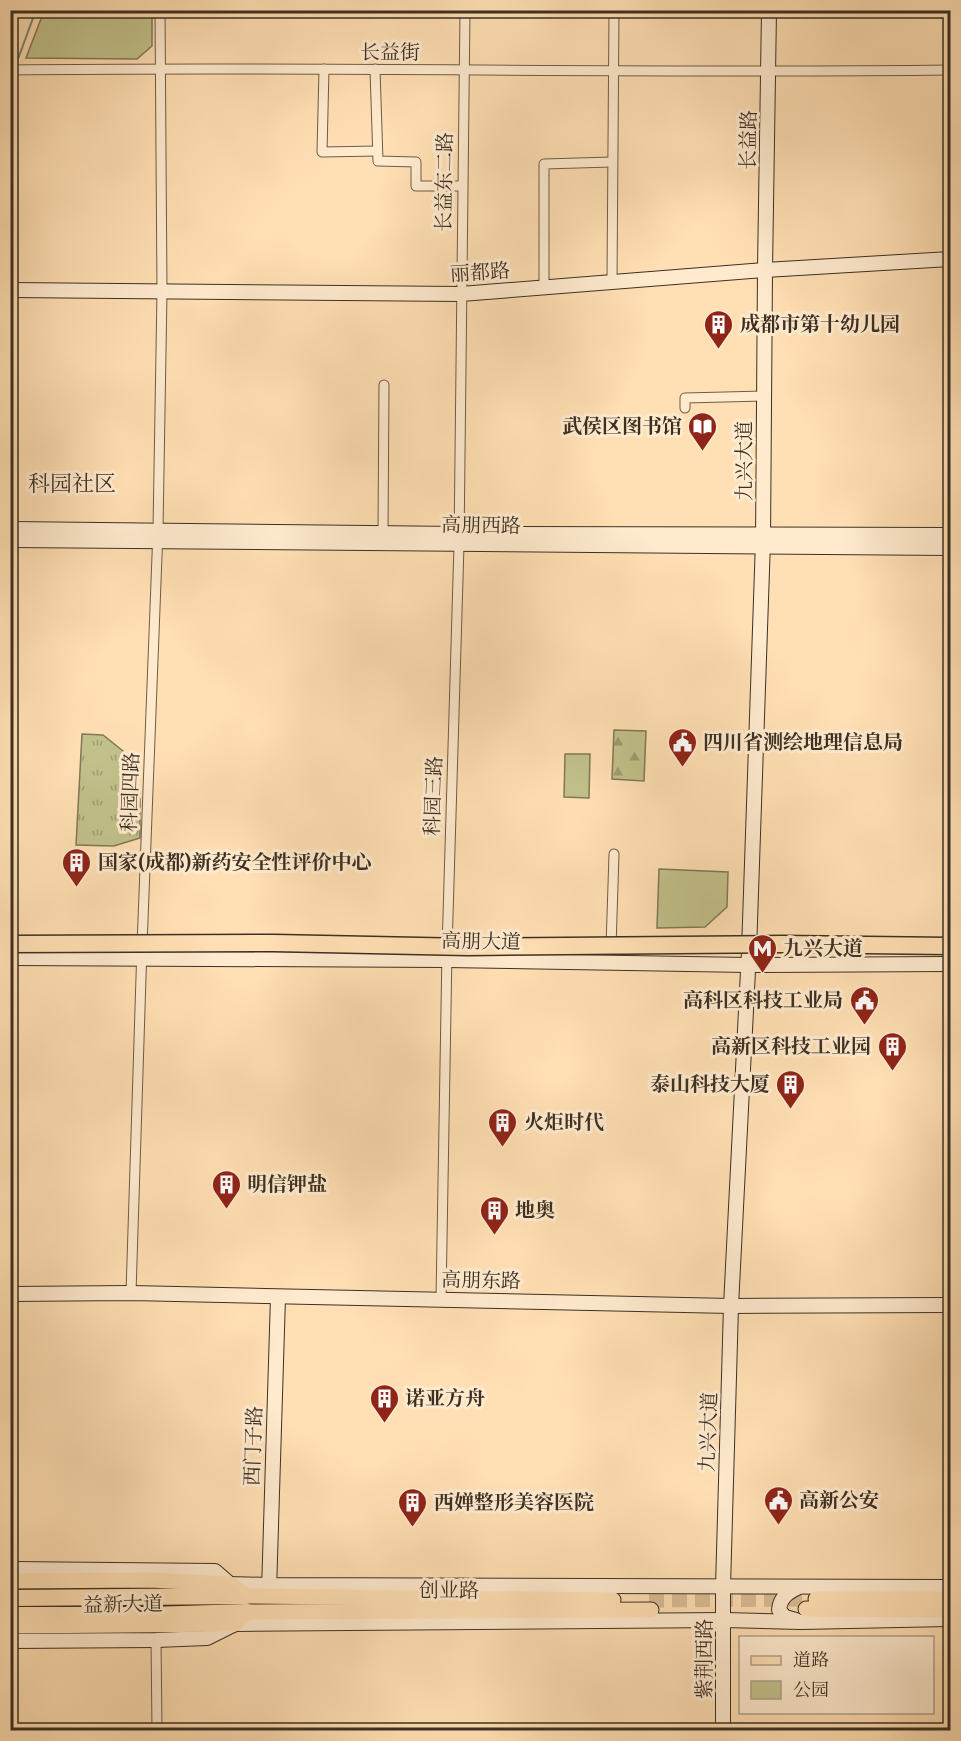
<svg xmlns="http://www.w3.org/2000/svg" width="961" height="1741" viewBox="0 0 961 1741" font-family="'Gentium Book Plus','Noto Serif SC',serif">
<defs>
<pattern id="grass-tufts" width="24" height="20" patternUnits="userSpaceOnUse" patternTransform="scale(1.5)"><rect width="24" height="20" fill="#c2c18b"/><path d="M3 7l-1-3M5 7V3M7 7l1-3M15 17l-1-3M17 17v-4M19 17l1-3" fill="none" stroke="#9f9d71"/></pattern>
<pattern id="forest-firs" width="22" height="20" patternUnits="userSpaceOnUse" patternTransform="scale(1.5)"><rect width="22" height="20" fill="#c2c18b"/><path d="M5 1l3.5 6h-7zM16 11l3.5 6h-7z" fill="#9f9d71"/></pattern>
</defs>
<rect width="100%" height="100%" fill="#ffdfb3"/>
<filter id="stains"><feTurbulence type="fractalNoise" baseFrequency=".00333" numOctaves="4"/><feColorMatrix values="0 0 0 0 .2 0 0 0 0 .09 0 0 0 0 .02 0 0 0 .5 -.17"/></filter>
<radialGradient id="worn" r=".72"><stop offset=".6" stop-color="#630" stop-opacity="0"/><stop offset="1" stop-color="#630" stop-opacity=".3"/></radialGradient>
<!-- grass -->
<path fill="url(#grass-tufts)" stroke="#807857" stroke-width="1.5" d="M 82,734 L 103,735 L 133,759 L 131,780 L 140,791 L 140,838 L 114,846 L 76,845 Z"/>
<!-- forest -->
<path fill="url(#forest-firs)" stroke="#807857" stroke-width="1.5" d="M 614,730 L 646,731 L 644,781 L 612,779 Z"/>
<!-- green -->
<g fill="#c2c18b" stroke="#807857" stroke-width="1.5">
<path d="M 44,11 L 152,11 L 152,46 L 137,59 L 26,58 Z"/>
<path d="M 565,754 L 590,754 L 589,798 L 564,797 Z"/>
<path d="M 659,869 L 728,872 L 727,907 L 705,927 L 657,928 Z"/>
</g>
<g fill="none" stroke-linecap="round" stroke-linejoin="round">
<!-- stream -->
<g stroke="#798479" stroke-width="2">
<path d="M 15,67 L 36,10"/>
<path d="M 10,78 L 13,72"/>
</g>
<!-- primary-tunnel -->
<path stroke="#d8bc96" stroke-width="15" stroke-dasharray="15 8" stroke-linecap="butt" d="M 649,1600 L 806,1599"/>
<defs>
<g id="street">
<path d="M 324,69 L 322,152 L 377,151"/>
<path d="M 375,69 L 378,161 L 416,162 L 416,186 L 462,186"/>
<path d="M 10,70 C 324,66 637,74 950,70"/>
<path d="M 612,281 L 614,10"/>
<path d="M 544,287 L 544,164 L 612,162"/>
<path d="M 685,408 L 685,398 L 764,396"/>
<path d="M 383,533 L 384,385"/>
<path d="M 611,947 L 614,854"/>
<path d="M 131,1293 L 142,946 L 158,530 L 162,292 L 160,10"/>
<path d="M 441,1299 L 447,950 L 459,545 L 465,10"/>
<path d="M 156,1640 L 157,1730"/>
</g>
<g id="secondary">
<path d="M 10,290 L 461,294 L 765,270 L 950,259"/>
<path d="M 10,529 L 460,534 L 950,535"/>
<path d="M 10,540 L 950,548"/>
<path d="M 10,958 L 446,960 L 748,965 L 950,964"/>
<path d="M 10,1294 L 131,1293 L 731,1306 L 950,1305"/>
<path d="M 10,1569 L 215,1571 L 230,1584 L 269,1585 L 950,1587"/>
<path d="M 269,1591 L 278,1297"/>
<path d="M 796,1620 L 785,1617 L 779,1610 C 780,1598 787,1593 797,1588"/>
<path d="M 10,1641 L 156,1640 L 207,1638 L 235,1624 L 724,1620 L 800,1622 L 950,1619"/>
<path d="M 723,1730 L 723,1587 L 731,1306 L 749,951 L 763,541 L 765,270 L 769,10"/>
</g>
<g id="primary">
<path d="M 10,1581 L 150,1580 L 230,1584 L 246,1596 L 613,1600"/>
<path d="M 816,1599 L 950,1599"/>
<path d="M 806,1609 L 950,1610"/>
<path d="M 10,1626 L 235,1624 L 247,1612 L 651,1610"/>
</g>
<g id="highway">
<path d="M 10,1598 L 246,1596"/>
<path d="M 10,1615 L 150,1615 L 247,1612"/>
</g>
</defs>
<!-- street casing -->
<use href="#street" stroke="#6e5c47" stroke-width="11"/>
<!-- secondary casing -->
<use href="#secondary" stroke="#3d3023" stroke-width="16"/>
<!-- primary casing -->
<use href="#primary" stroke="#3d3023" stroke-width="17"/>
<!-- highway casing -->
<use href="#highway" stroke="#3d3023" stroke-width="19"/>
<!-- street -->
<use href="#street" stroke="#ffeace" stroke-width="9"/>
<!-- secondary -->
<use href="#secondary" stroke="#ffeace" stroke-width="14"/>
<!-- primary -->
<use href="#primary" stroke="#ffdfb3" stroke-width="15"/>
<!-- highway -->
<use href="#highway" stroke="#ffdfb3" stroke-width="16"/>
<defs>
<path id="highway-bridge" d="M 10,944 L 274,943 L 468,947 L 782,944 L 950,946"/>
</defs>
<!-- highway-bridge casing -->
<use href="#highway-bridge" stroke="#3d3023" stroke-width="19" stroke-linecap="butt"/>
<!-- highway-bridge -->
<use href="#highway-bridge" stroke="#ffdfb3" stroke-width="16"/>
</g>
<!-- icons -->
<defs>
<symbol id="building-pin" viewBox="-11 -11 22 30"><path d="M0 17L-7.5 6A9.5 9.5 0 1 1 7.5 6Z" fill="#8f2418" stroke="#ffeace"/><path d="M-4-6H4V6H1V3H-1V6H-4ZM-2.5-4.3h1.7v1.8h-1.7ZM.8-4.3h1.7v1.8H.8ZM-2.5-1h1.7V.8h-1.7ZM.8-1h1.7V.8H.8Z" fill="#fff"/></symbol>
<symbol id="library-pin" viewBox="-11 -11 22 30"><path d="M0 17L-7.5 6A9.5 9.5 0 1 1 7.5 6Z" fill="#8f2418" stroke="#ffeace"/><path d="M-6-4Q-3-5.5-.7-3.5V5Q-3 3-6 4ZM6-4Q3-5.5 .7-3.5V5Q3 3 6 4Z" fill="#fff"/></symbol>
<symbol id="civic-pin" viewBox="-11 -11 22 30"><path d="M0 17L-7.5 6A9.5 9.5 0 1 1 7.5 6Z" fill="#8f2418" stroke="#ffeace"/><path d="M-.6-6.5H3V-4.5H.6V-3L4-1V1h2V6H-6V1h2V-1L-.6-3ZM-1.2 2.5V6h2.4V2.5Z" fill="#fff"/></symbol>
<symbol id="metro-pin" viewBox="-11 -11 22 30"><path d="M0 17L-7.5 6A9.5 9.5 0 1 1 7.5 6Z" fill="#8f2418" stroke="#ffeace"/><path d="M-5.5 5V-5H-3L0 0L3-5H5.5V5H3V-.5L0 4L-3-.5V5Z" fill="#fff"/></symbol>
</defs>
<g fill-rule="evenodd">
<use href="#building-pin" x="702" y="308" width="33" height="45"/>
<use href="#library-pin" x="686" y="410" width="33" height="45"/>
<use href="#civic-pin" x="666" y="726" width="33" height="45"/>
<use href="#building-pin" x="60" y="846" width="33" height="45"/>
<use href="#metro-pin" x="746" y="932" width="33" height="45"/>
<use href="#civic-pin" x="848" y="984" width="33" height="45"/>
<use href="#building-pin" x="876" y="1030" width="33" height="45"/>
<use href="#building-pin" x="774" y="1068" width="33" height="45"/>
<use href="#building-pin" x="486" y="1106" width="33" height="45"/>
<use href="#building-pin" x="210" y="1168" width="33" height="45"/>
<use href="#building-pin" x="478" y="1194" width="33" height="45"/>
<use href="#building-pin" x="368" y="1382" width="33" height="45"/>
<use href="#civic-pin" x="762" y="1484" width="33" height="45"/>
<use href="#building-pin" x="396" y="1486" width="33" height="45"/>
</g>
<g text-anchor="middle" stroke-width="6" stroke-linejoin="round" paint-order="stroke">
<!-- street labels -->
<g font-size="20" fill="#3d3023" stroke="#ffeace">
<text x="390" y="59">长益街</text>
<text transform="translate(748 140) rotate(-89)" y="7">长益路</text>
<text transform="translate(444 182) rotate(-89)" y="7">长益东二路</text>
<text transform="translate(480 272) rotate(-4)" y="7">丽都路</text>
<text transform="translate(744 461) rotate(-90)" y="7">九兴大道</text>
<text transform="translate(481 525) rotate(1)" y="7">高朋西路</text>
<text transform="translate(130 792) rotate(-88)" y="7">科园四路</text>
<text transform="translate(433 796) rotate(-88)" y="7">科园三路</text>
<text transform="translate(481 941) rotate(1)" y="7">高朋大道</text>
<text transform="translate(481 1280) rotate(1)" y="7">高朋东路</text>
<text transform="translate(708 1432) rotate(-88)" y="7">九兴大道</text>
<text transform="translate(253 1446) rotate(-88)" y="7">西门子路</text>
<text x="449" y="1597">创业路</text>
<text transform="translate(123 1604) rotate(-1)" y="7">益新大道</text>
<text transform="translate(704 1659) rotate(-90)" y="7">紫荆西路</text>
</g>
<!-- poi labels -->
<g font-size="20" font-weight="bold" fill="#3d3023" stroke="#ffeace" text-anchor="start">
<text x="740" y="331">成都市第十幼儿园</text>
<text x="682" y="433" text-anchor="end">武侯区图书馆</text>
<text x="703" y="749">四川省测绘地理信息局</text>
<text x="98" y="869">国家(成都)新药安全性评价中心</text>
<text x="783" y="955">九兴大道</text>
<text x="843" y="1007" text-anchor="end">高科区科技工业局</text>
<text x="871" y="1053" text-anchor="end">高新区科技工业园</text>
<text x="770" y="1091" text-anchor="end">泰山科技大厦</text>
<text x="524" y="1129">火炬时代</text>
<text x="247" y="1191">明信钾盐</text>
<text x="515" y="1217">地奥</text>
<text x="405" y="1405">诺亚方舟</text>
<text x="799" y="1507">高新公安</text>
<text x="434" y="1509">西婵整形美容医院</text>
</g>
<!-- quarter labels -->
<g font-size="22" fill="#3d3023" stroke="#ffeace">
<text x="72" y="491">科园社区</text>
</g>
</g>
<!-- margin -->
<rect width="961" height="1741" fill="none" stroke="#ffdfb3" stroke-width="36"/>
<rect x="12" y="12" width="937" height="1717" fill="none" stroke="#3d3023" stroke-width="3"/>
<rect x="18" y="18" width="925" height="1705" fill="none" stroke="#3d3023" stroke-width="1.5"/>
<!-- legend -->
<rect x="739" y="1636" width="195" height="78" fill="#ffeace" stroke="#b1a08a" stroke-width="1.5"/>
<rect x="751" y="1656" width="30" height="9" fill="#ffdfb3" stroke="#b1a08a" stroke-width="1.5"/>
<text x="793" y="1666" font-size="18" fill="#3d3023">道路</text>
<rect x="751" y="1681" width="30" height="18" fill="#c2c18b" stroke="#b1a08a" stroke-width="1.5"/>
<text x="793" y="1696" font-size="18" fill="#3d3023">公园</text>
<rect width="100%" height="100%" filter="url(#stains)"/>
<rect width="100%" height="100%" fill="url(#worn)"/>
</svg>
